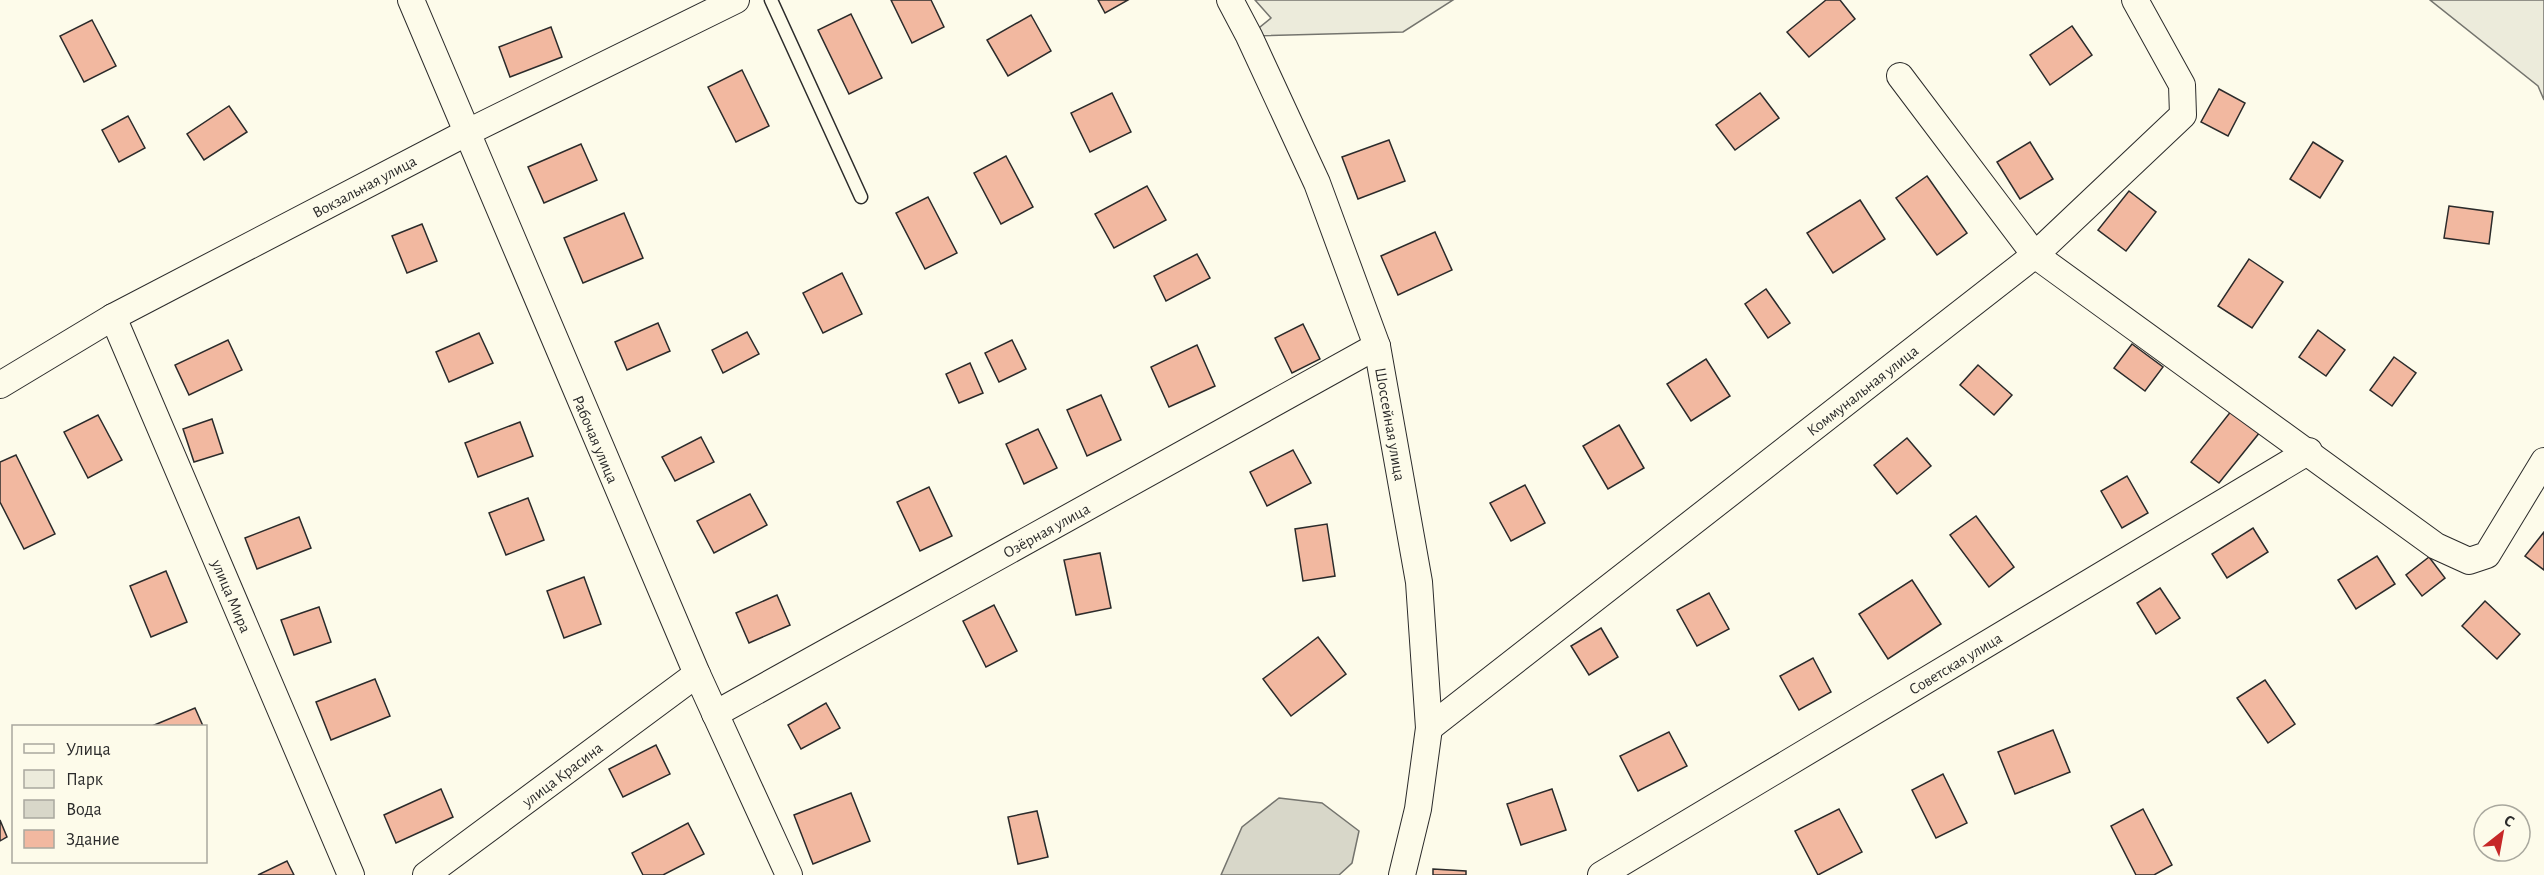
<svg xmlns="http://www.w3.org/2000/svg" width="2544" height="875" viewBox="0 0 2544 875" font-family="'Alegreya Sans',sans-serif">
<rect width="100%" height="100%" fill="#fdfbea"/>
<!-- green -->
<g fill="#ecebdb" stroke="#74746e" stroke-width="1.5">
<path d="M 1255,0 L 1453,0 L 1403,32 L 1249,36 L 1271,18 Z"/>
<path d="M 2430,0 L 2544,0 L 2544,100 L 2538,86 Z"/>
</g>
<!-- water -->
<path fill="#d8d7c9" stroke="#74746e" stroke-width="1.5" d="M 1279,798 L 1322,803 L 1359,831 L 1352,863 L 1339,875 L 1221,875 L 1242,827 Z"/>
<!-- building -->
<g fill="#f2b8a0" stroke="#2b2b2b" stroke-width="1.5">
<path d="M 891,0 L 931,0 L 944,27 L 912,43 Z"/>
<path d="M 1098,0 L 1128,0 L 1105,13 Z"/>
<path d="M 1826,0 L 1840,0 L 1855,19 L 1809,57 L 1787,32 Z"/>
<path d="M 851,14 L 882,78 L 849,94 L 818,30 Z"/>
<path d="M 1031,15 L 1051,51 L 1008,76 L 987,40 Z"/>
<path d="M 92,20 L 116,66 L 84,82 L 60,36 Z"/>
<path d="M 2072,26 L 2092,55 L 2050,85 L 2030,55 Z"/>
<path d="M 551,27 L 562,57 L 510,77 L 499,47 Z"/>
<path d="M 742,70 L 769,126 L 736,142 L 708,87 Z"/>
<path d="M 2219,89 L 2245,103 L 2228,136 L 2201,122 Z"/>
<path d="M 1112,93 L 1131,132 L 1090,152 L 1071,113 Z"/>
<path d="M 1760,93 L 1779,118 L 1735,150 L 1716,125 Z"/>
<path d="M 229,106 L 247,132 L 204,160 L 187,134 Z"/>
<path d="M 128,116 L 145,148 L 119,162 L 102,130 Z"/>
<path d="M 1389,140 L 1405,181 L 1358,199 L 1342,157 Z"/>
<path d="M 2030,142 L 2053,179 L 2020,199 L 1997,162 Z"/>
<path d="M 2313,142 L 2343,161 L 2320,198 L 2290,179 Z"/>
<path d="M 581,144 L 597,180 L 544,203 L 528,167 Z"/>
<path d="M 1006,156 L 1033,207 L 1001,224 L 974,173 Z"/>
<path d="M 1927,176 L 1967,233 L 1937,255 L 1896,198 Z"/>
<path d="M 1147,186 L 1166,220 L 1114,248 L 1095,214 Z"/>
<path d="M 2129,191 L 2156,212 L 2126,251 L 2098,230 Z"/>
<path d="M 928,197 L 957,253 L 925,269 L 896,213 Z"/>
<path d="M 1860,200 L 1885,239 L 1833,273 L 1807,233 Z"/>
<path d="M 2449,206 L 2493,212 L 2489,244 L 2444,238 Z"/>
<path d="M 624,213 L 643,258 L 583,283 L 564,238 Z"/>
<path d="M 422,224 L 437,261 L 407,273 L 392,236 Z"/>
<path d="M 1435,232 L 1452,270 L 1398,295 L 1381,256 Z"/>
<path d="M 1197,254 L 1210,278 L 1166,301 L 1154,276 Z"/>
<path d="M 2249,259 L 2283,282 L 2252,328 L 2218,306 Z"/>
<path d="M 842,273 L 862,314 L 823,333 L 803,293 Z"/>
<path d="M 1766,289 L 1790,323 L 1768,338 L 1745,304 Z"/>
<path d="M 658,323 L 670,351 L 627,370 L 615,342 Z"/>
<path d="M 1303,324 L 1320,359 L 1292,373 L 1275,338 Z"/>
<path d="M 2318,330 L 2345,350 L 2326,376 L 2299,357 Z"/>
<path d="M 747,332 L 759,354 L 723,373 L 712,350 Z"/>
<path d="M 479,333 L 493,363 L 449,382 L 436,352 Z"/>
<path d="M 228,340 L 242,370 L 189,395 L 175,365 Z"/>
<path d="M 1012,340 L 1026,369 L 999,382 L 985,353 Z"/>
<path d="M 2132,344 L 2163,367 L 2145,391 L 2114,368 Z"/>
<path d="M 1197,345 L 1215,386 L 1169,407 L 1151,367 Z"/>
<path d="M 2394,357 L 2416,373 L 2392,406 L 2370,390 Z"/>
<path d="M 1706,359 L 1730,396 L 1691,421 L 1667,384 Z"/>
<path d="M 970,363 L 983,393 L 959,403 L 946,374 Z"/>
<path d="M 1978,365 L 2012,395 L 1994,415 L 1960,385 Z"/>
<path d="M 1101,395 L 1121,440 L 1087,456 L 1067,410 Z"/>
<path d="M 2232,410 L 2260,432 L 2219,483 L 2191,462 Z"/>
<path d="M 98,415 L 122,460 L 88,478 L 64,432 Z"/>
<path d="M 212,419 L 223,453 L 194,462 L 183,429 Z"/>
<path d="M 520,422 L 533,456 L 478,477 L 465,443 Z"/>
<path d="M 1619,425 L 1644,468 L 1608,489 L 1583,446 Z"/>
<path d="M 1038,429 L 1057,468 L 1024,484 L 1006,444 Z"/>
<path d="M 701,437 L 714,462 L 675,481 L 662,457 Z"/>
<path d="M 1907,438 L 1931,466 L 1897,494 L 1874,465 Z"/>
<path d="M 1293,450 L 1311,483 L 1267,506 L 1250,472 Z"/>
<path d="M 16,455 L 55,534 L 24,549 L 0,502 L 0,462 Z"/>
<path d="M 2127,476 L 2148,513 L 2122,528 L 2101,491 Z"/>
<path d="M 1525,485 L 1545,523 L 1511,541 L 1490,503 Z"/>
<path d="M 929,487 L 952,536 L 920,551 L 897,502 Z"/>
<path d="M 750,494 L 767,525 L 714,553 L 697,521 Z"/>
<path d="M 528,498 L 544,540 L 506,555 L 489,513 Z"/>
<path d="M 1976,516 L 2014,567 L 1989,587 L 1950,535 Z"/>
<path d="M 299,517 L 311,548 L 257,569 L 245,538 Z"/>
<path d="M 1327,524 L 1335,576 L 1303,581 L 1295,529 Z"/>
<path d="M 2253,528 L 2268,552 L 2227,578 L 2212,554 Z"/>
<path d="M 2544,532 L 2544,570 L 2525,556 Z"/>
<path d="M 1100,553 L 1111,608 L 1076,615 L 1064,560 Z"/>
<path d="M 2377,556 L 2395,584 L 2356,609 L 2338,580 Z"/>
<path d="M 2429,557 L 2445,578 L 2422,596 L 2406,575 Z"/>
<path d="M 166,571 L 187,622 L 151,637 L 130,586 Z"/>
<path d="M 584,577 L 601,624 L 564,638 L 547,591 Z"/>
<path d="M 1912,580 L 1941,624 L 1888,659 L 1859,614 Z"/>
<path d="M 2160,588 L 2180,618 L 2156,634 L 2137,603 Z"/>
<path d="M 1709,593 L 1729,629 L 1697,646 L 1677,610 Z"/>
<path d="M 777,595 L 790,625 L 749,643 L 736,613 Z"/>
<path d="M 2485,601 L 2520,634 L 2497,659 L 2462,626 Z"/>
<path d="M 994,605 L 1017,651 L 986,667 L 963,621 Z"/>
<path d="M 319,607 L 331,642 L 294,655 L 281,620 Z"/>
<path d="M 1601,628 L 1618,657 L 1589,675 L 1571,646 Z"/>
<path d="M 1318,637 L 1346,674 L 1291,716 L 1263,679 Z"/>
<path d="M 1813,658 L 1831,692 L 1799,710 L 1780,676 Z"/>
<path d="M 375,679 L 390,716 L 331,740 L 316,702 Z"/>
<path d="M 2265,680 L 2295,724 L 2268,743 L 2237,698 Z"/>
<path d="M 826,703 L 840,728 L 801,749 L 788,725 Z"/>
<path d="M 195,708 L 203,726 L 152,726 Z"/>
<path d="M 2053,730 L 2070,772 L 2015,794 L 1998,752 Z"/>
<path d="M 1669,732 L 1687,766 L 1638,791 L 1620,756 Z"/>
<path d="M 656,745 L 670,774 L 623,797 L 609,769 Z"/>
<path d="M 1943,774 L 1967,823 L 1936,838 L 1912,790 Z"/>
<path d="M 441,789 L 453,817 L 396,843 L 384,815 Z"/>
<path d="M 1552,789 L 1566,830 L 1521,845 L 1507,804 Z"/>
<path d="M 851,793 L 870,841 L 813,864 L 794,815 Z"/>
<path d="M 1839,809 L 1862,852 L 1818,875 L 1795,831 Z"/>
<path d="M 2143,809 L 2172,865 L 2154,875 L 2136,875 L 2111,826 Z"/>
<path d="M 1037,811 L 1048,857 L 1018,864 L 1008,817 Z"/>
<path d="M 0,820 L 7,837 L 0,841 Z"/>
<path d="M 688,823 L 704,854 L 663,875 L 643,875 L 632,853 Z"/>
<path d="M 287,861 L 294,875 L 258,875 Z"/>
<path d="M 1433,869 L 1466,871 L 1466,875 L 1433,875 Z"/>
</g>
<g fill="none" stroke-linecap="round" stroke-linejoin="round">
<defs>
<path id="lane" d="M 771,0 L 861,197"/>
<g id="street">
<path d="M 411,0 L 697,674 L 789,875"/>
<path d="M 1230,0 L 1249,36 L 1317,183 L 1377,346 L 1419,582 L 1429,728 L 1418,809 L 1402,875"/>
<path d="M 1900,76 L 2035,255 L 2436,546 L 2469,561 L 2487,555 L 2544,461"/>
<path d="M 113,317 L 351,875"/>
<path d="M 0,385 L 113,317 L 466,133 L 736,0"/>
<path d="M 715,714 L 1377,346"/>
<path d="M 1429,728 L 2035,255 L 2183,115 L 2182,85 L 2135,0"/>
<path d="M 426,875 L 697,674"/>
<path d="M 1601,875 L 2309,451"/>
</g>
</defs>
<!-- lane casing -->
<use href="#lane" stroke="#2b2b2b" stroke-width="15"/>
<!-- street casing -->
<use href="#street" stroke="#2b2b2b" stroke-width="28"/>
<!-- lane -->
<use href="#lane" stroke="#fdfbea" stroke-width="12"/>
<!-- street -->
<use href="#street" stroke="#fdfbea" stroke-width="26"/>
</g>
<g text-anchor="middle" stroke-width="4.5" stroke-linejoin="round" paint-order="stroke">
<!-- street labels -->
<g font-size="16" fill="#2b2b2b" stroke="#fdfbea">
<text transform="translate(364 186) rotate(-28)" y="6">Вокзальная улица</text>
<text transform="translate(1862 390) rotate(-38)" y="6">Коммунальная улица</text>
<text transform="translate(1391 424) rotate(80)" y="6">Шоссейная улица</text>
<text transform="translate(596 439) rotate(67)" y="6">Рабочая улица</text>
<text transform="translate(1046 530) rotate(-29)" y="6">Озёрная улица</text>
<text transform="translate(232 596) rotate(67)" y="6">улица Мира</text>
<text transform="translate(1955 663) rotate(-31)" y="6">Советская улица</text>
<text transform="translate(562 774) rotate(-37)" y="6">улица Красина</text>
</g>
</g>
<!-- legend -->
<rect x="12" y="725" width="195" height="138" fill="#fdfbea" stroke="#a9a89e" stroke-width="1.5"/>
<rect x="24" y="744" width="30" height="9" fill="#fdfbea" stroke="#a9a89e" stroke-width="1.5"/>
<text x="66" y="755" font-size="18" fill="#2b2b2b">Улица</text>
<rect x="24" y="770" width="30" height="18" fill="#ecebdb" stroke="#a9a89e" stroke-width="1.5"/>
<text x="66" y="785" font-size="18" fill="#2b2b2b">Парк</text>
<rect x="24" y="800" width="30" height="18" fill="#d8d7c9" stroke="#a9a89e" stroke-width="1.5"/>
<text x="66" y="815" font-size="18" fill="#2b2b2b">Вода</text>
<rect x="24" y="830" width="30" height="18" fill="#f2b8a0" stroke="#a9a89e" stroke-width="1.5"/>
<text x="66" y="845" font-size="18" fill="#2b2b2b">Здание</text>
<!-- north arrow -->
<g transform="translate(2502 833) rotate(31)"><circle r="28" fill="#fdfbea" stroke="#a9a89e" stroke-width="1.5"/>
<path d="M0-4.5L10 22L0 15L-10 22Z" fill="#c62828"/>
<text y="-9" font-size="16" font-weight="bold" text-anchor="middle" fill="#2b2b2b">С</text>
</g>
</svg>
